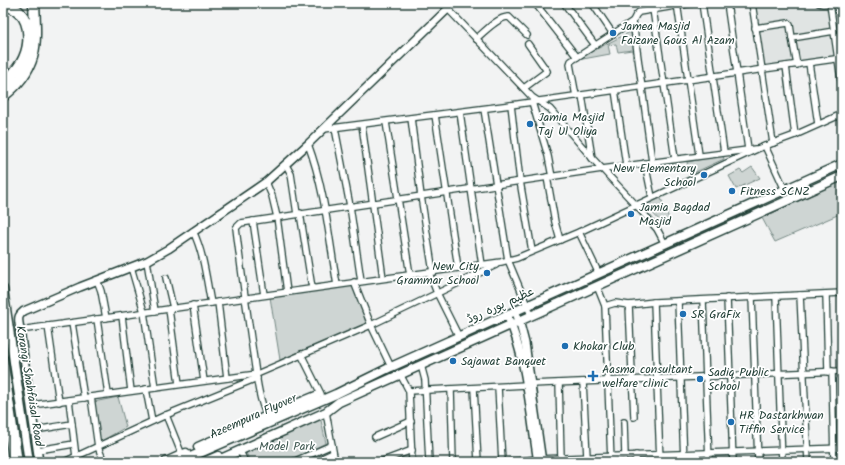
<svg xmlns="http://www.w3.org/2000/svg" width="845" height="465" viewBox="0 0 845 465" font-family="Kalam,'Playpen Sans Arabic',sans-serif">
<rect width="100%" height="100%" fill="#f2f3f3"/>
<filter id="ink" filterUnits="userSpaceOnUse"><feTurbulence type="fractalNoise" baseFrequency=".025" numOctaves="2"/><feDisplacementMap in="SourceGraphic" scale="8" xChannelSelector="R" yChannelSelector="G"/><feConvolveMatrix kernelMatrix="1 2 1 2 8 2 1 2 1" color-interpolation-filters="sRGB"/></filter>
<g filter="url(#ink)">
<!-- built -->
<path fill="#e0e4e3" d="M 755,3 L 842,3 L 842,55 L 764,65 Z"/>
<!-- green -->
<g fill="#ced5d3" stroke="#768984">
<path d="M 632,31 L 637,58 L 633,59 L 632,50 L 618,52 L 616,44 L 608,45 L 610,54 L 583,59 L 583,56 Z"/>
<path d="M 723,155 L 724,159 L 689,175 L 687,162 Z"/>
<path d="M 752,167 L 760,178 L 736,189 L 729,176 L 740,170 L 743,173 Z"/>
<path d="M 842,181 L 842,213 L 775,242 L 762,218 Z"/>
<path d="M 660,196 L 670,221 L 663,224 L 644,204 Z"/>
<path d="M 355,284 L 366,323 L 280,360 L 270,297 Z"/>
<path d="M 118,397 L 126,427 L 98,443 L 94,402 Z"/>
<path d="M 320,416 L 326,443 L 286,462 L 250,462 L 245,450 Z"/>
</g>
<g fill="none" stroke-linecap="round" stroke-linejoin="round">
<defs>
<g id="minor">
<path d="M 535,3 L 577,57"/>
<path d="M 564,3 L 595,45"/>
<path d="M 592,3 L 613,34"/>
<path d="M 677,3 L 699,155"/>
<path d="M 702,3 L 724,152"/>
<path d="M 727,3 L 748,149"/>
<path d="M 752,3 L 773,143"/>
<path d="M 819,3 L 823,4 L 833,3"/>
<path d="M 830,4 L 842,87"/>
<path d="M 653,9 L 675,159"/>
<path d="M 449,10 L 532,97 L 550,109 L 592,158 L 636,205 L 657,229 L 665,244"/>
<path d="M 755,28 L 788,23 L 790,25 L 792,38"/>
<path d="M 476,39 C 484,32 499,16 509,17 L 527,35"/>
<path d="M 809,63 L 818,124"/>
<path d="M 797,65 L 792,38 L 834,31"/>
<path d="M 786,66 L 795,135"/>
<path d="M 524,88 L 547,71 L 528,44"/>
<path d="M 615,90 L 626,165"/>
<path d="M 582,95 L 592,158"/>
<path d="M 576,96 L 570,64 L 571,61 L 633,21"/>
<path d="M 532,102 L 548,156 L 552,177"/>
<path d="M 511,105 L 520,181 L 532,251"/>
<path d="M 484,109 L 508,260 L 531,315"/>
<path d="M 460,112 L 482,265"/>
<path d="M 435,115 L 458,268"/>
<path d="M 411,118 L 421,196 L 433,272"/>
<path d="M 386,122 L 410,275"/>
<path d="M 362,125 L 383,278"/>
<path d="M 335,128 L 350,206 L 361,281"/>
<path d="M 324,129 L 511,105 L 842,58"/>
<path d="M 308,144 C 325,189 329,238 337,285"/>
<path d="M 765,146 L 785,190"/>
<path d="M 652,162 L 633,21 L 636,15 L 639,12 L 693,3"/>
<path d="M 645,163 L 652,197"/>
<path d="M 286,165 L 291,174 L 297,214"/>
<path d="M 547,177 L 555,222 L 560,240"/>
<path d="M 266,182 L 272,196 L 277,217 L 287,292"/>
<path d="M 300,213 L 312,288"/>
<path d="M 253,221 L 264,295"/>
<path d="M 193,231 C 204,254 206,278 211,303"/>
<path d="M 579,232 L 599,274"/>
<path d="M 147,261 L 155,311"/>
<path d="M 131,267 L 144,312 L 155,388"/>
<path d="M 429,273 L 437,293 L 459,337"/>
<path d="M 166,278 L 173,308"/>
<path d="M 97,280 L 101,291 L 106,318"/>
<path d="M 354,282 L 371,325 L 391,367"/>
<path d="M 597,286 L 605,306 L 611,462"/>
<path d="M 826,294 L 828,372"/>
<path d="M 800,295 L 808,462"/>
<path d="M 776,296 L 782,462"/>
<path d="M 752,297 L 758,462"/>
<path d="M 727,298 L 733,462"/>
<path d="M 703,300 L 709,462"/>
<path d="M 678,301 L 684,462"/>
<path d="M 218,302 L 227,378"/>
<path d="M 654,302 L 660,462"/>
<path d="M 193,305 L 204,381"/>
<path d="M 629,305 L 634,417"/>
<path d="M 605,306 L 615,303 L 629,305 L 654,302 L 842,293"/>
<path d="M 169,309 L 179,384"/>
<path d="M 122,316 L 131,391"/>
<path d="M 97,319 L 108,394"/>
<path d="M 72,323 L 84,398"/>
<path d="M 48,326 L 59,402"/>
<path d="M 20,330 L 501,262 L 517,258 L 579,232 L 757,149 L 795,135 L 842,114"/>
<path d="M 301,354 L 321,394"/>
<path d="M 421,365 L 425,380 L 429,462"/>
<path d="M 832,371 L 834,462"/>
<path d="M 400,374 L 409,391 L 526,385"/>
<path d="M 583,382 L 587,457"/>
<path d="M 559,383 L 561,458"/>
<path d="M 531,384 L 842,371"/>
<path d="M 498,387 L 502,462"/>
<path d="M 474,388 L 478,462"/>
<path d="M 146,389 L 152,421"/>
<path d="M 451,389 L 453,462"/>
<path d="M 409,391 L 412,462"/>
<path d="M 91,397 L 98,447 L 104,462"/>
<path d="M 3,400 L 12,462"/>
<path d="M 69,400 L 76,457"/>
<path d="M 32,405 L 257,374 L 371,325 L 496,265"/>
<path d="M 326,412 L 335,462"/>
<path d="M 166,415 L 182,455"/>
<path d="M 267,416 C 258,398 256,372 253,353 C 247,311 241,270 236,228 L 241,223 L 602,169 L 755,149"/>
<path d="M 624,422 L 625,456"/>
<path d="M 35,430 L 72,424"/>
<path d="M 375,437 L 411,421"/>
<path d="M 38,450 L 74,444"/>
<path d="M 241,453 L 245,462"/>
<path d="M 636,455 L 636,462"/>
<path d="M 64,462 L 166,415 L 257,378"/>
<path d="M 293,462 L 332,445"/>
<path d="M 314,462 L 333,453"/>
<path d="M 380,462 L 412,450"/>
<path d="M 509,462 L 537,459 L 842,448"/>
</g>
<g id="tertiary">
<path d="M 515,311 L 519,320 L 525,343 L 542,462"/>
<path d="M 507,315 C 526,355 530,412 537,456"/>
<path d="M 39,462 L 19,323 C 18,317 19,315 24,311 L 80,287 L 147,261 L 168,249 L 266,182 L 308,144 L 454,3"/>
</g>
<g id="secondary">
<path d="M 198,447 L 267,416 L 316,396"/>
<path d="M 166,462 L 186,453"/>
<path d="M 179,462 L 336,394 L 391,367 L 842,164"/>
<path d="M 204,462 L 218,456"/>
<path d="M 214,462 L 326,412 L 339,402 L 842,176"/>
</g>
<g id="primary">
<path d="M 3,289 L 29,462"/>
<path d="M 3,359 L 18,462"/>
</g>
<g id="motorway">
<path d="M 3,5 C 8,6 16,8 20,13 C 31,24 30,45 24,58 C 20,68 10,77 3,85"/>
<path d="M 3,96 C 39,68 36,44 34,3"/>
</g>
</defs>
<!-- minor casing -->
<use href="#minor" stroke="#1f3d34" stroke-width="8"/>
<!-- tertiary casing -->
<use href="#tertiary" stroke="#1f3d34" stroke-width="10"/>
<!-- secondary casing -->
<use href="#secondary" stroke="#1f3d34" stroke-width="11"/>
<!-- primary casing -->
<use href="#primary" stroke="#1f3d34" stroke-width="11"/>
<!-- motorway casing -->
<use href="#motorway" stroke="#1f3d34" stroke-width="13"/>
<!-- minor -->
<use href="#minor" stroke="#fff" stroke-width="5.5"/>
<!-- tertiary -->
<use href="#tertiary" stroke="#fff" stroke-width="7"/>
<!-- secondary -->
<use href="#secondary" stroke="#fff" stroke-width="8"/>
<!-- primary -->
<use href="#primary" stroke="#fff" stroke-width="8"/>
<!-- motorway -->
<use href="#motorway" stroke="#fff" stroke-width="10"/>
</g>
</g>
<!-- markers -->
<g fill="#1f6fb2" stroke="#fff" stroke-width="1.5">
<circle cx="613" cy="33" r="4"/>
<circle cx="530" cy="124" r="4"/>
<circle cx="704" cy="175" r="4"/>
<circle cx="732" cy="191" r="4"/>
<circle cx="631" cy="214" r="4"/>
<circle cx="487" cy="273" r="4"/>
<circle cx="683" cy="314" r="4"/>
<circle cx="565" cy="346" r="4"/>
<circle cx="453" cy="361" r="4"/>
<path d="M591 370h4v4h4v4h-4v4h-4v-4h-4v-4h4z"/>
<circle cx="700" cy="379" r="4"/>
<circle cx="731" cy="422" r="4"/>
</g>
<g text-anchor="middle" stroke-width="3.5" stroke-linejoin="round" paint-order="stroke">
<!-- poi labels -->
<g font-size="12" fill="#1f3d34" stroke="#fff" text-anchor="start">
<text x="621" y="30">Jamea Masjid<tspan x="621" dy="14">Faizane Gous Al Azam</tspan></text>
<text x="538" y="121">Jamia Masjid<tspan x="538" dy="14">Taj Ul Oliya</tspan></text>
<text x="696" y="172" text-anchor="end">New Elementary<tspan x="696" dy="14">School</tspan></text>
<text x="740" y="195">Fitness SCNZ</text>
<text x="639" y="211">Jamia Bagdad<tspan x="639" dy="14">Masjid</tspan></text>
<text x="479" y="270" text-anchor="end">New City<tspan x="479" dy="14">Grammar School</tspan></text>
<text x="691" y="318">SR GraFix</text>
<text x="573" y="350">Khokar Club</text>
<text x="461" y="365">Sajawat Banquet</text>
<text x="602" y="373">Aasma consultant<tspan x="602" dy="14">welfare clinic</tspan></text>
<text x="708" y="376">Sadiq Public<tspan x="708" dy="14">School</tspan></text>
<text x="739" y="419">HR Dastarkhwan<tspan x="739" dy="14">Tiffin Service</tspan></text>
</g>
<!-- street labels -->
<g font-size="12" fill="#1f3d34" stroke="#fff">
<text transform="translate(500 305) rotate(-24)" y="4">عظیم پورہ روڈ</text>
<text transform="translate(30 386) rotate(81)" y="4">Korangi Shahfaisal Road</text>
<text transform="translate(253 416) rotate(-24)" y="4">Azeempura Flyover</text>
</g>
<!-- park labels -->
<g font-size="12" fill="#425b54" stroke="#fff">
<text x="287" y="450">Model Park</text>
</g>
</g>
<!-- margin -->
<rect width="845" height="465" fill="none" stroke="#fff" stroke-width="16"/>
<rect x="8" y="8" width="829" height="449" fill="none" stroke="#1f3d34" stroke-width="1.5" filter="url(#ink)"/>
</svg>
